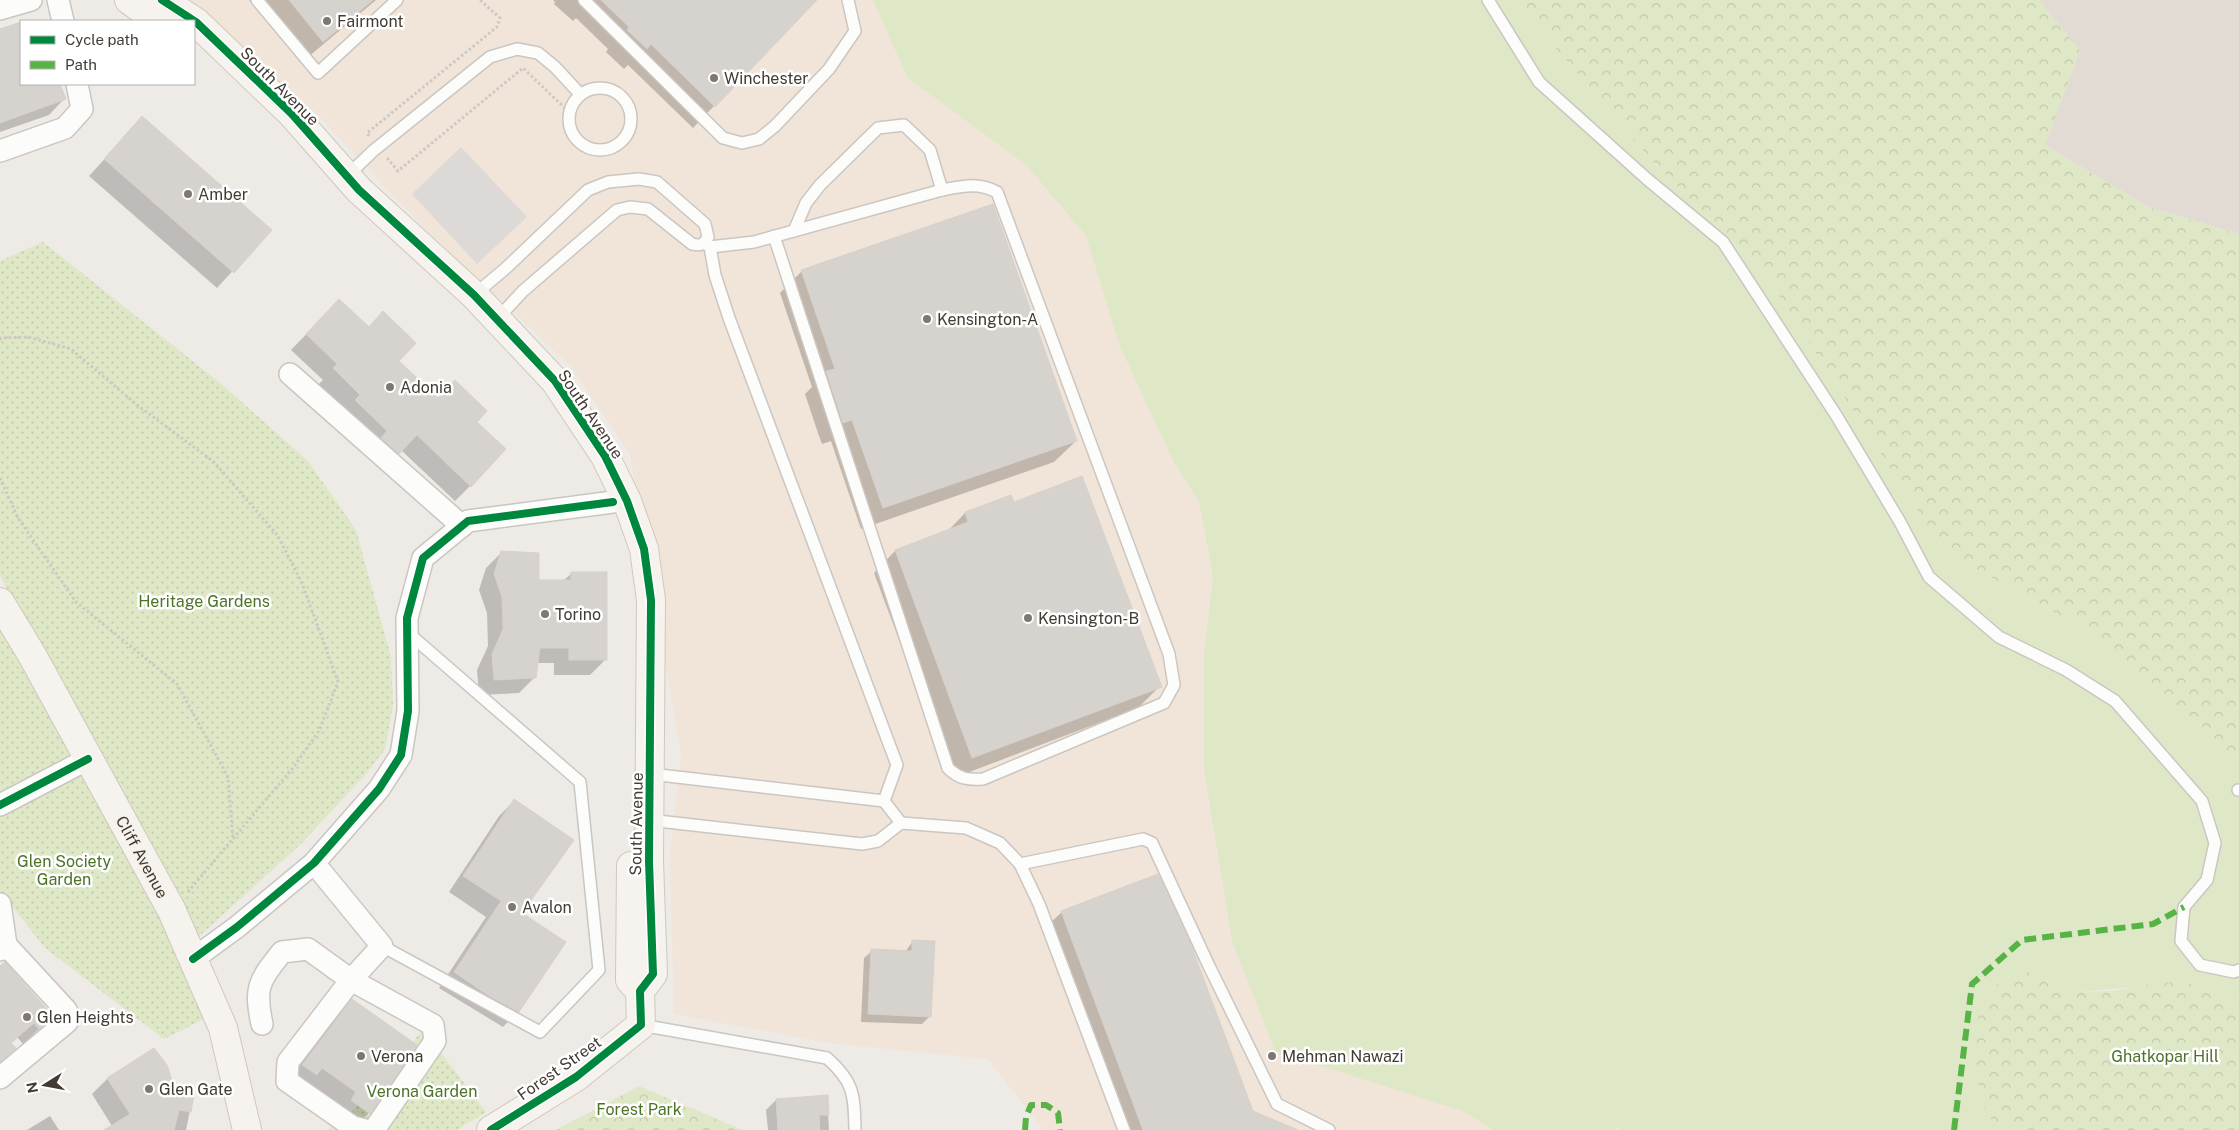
<svg xmlns="http://www.w3.org/2000/svg" width="2239" height="1130" viewBox="0 0 2239 1130" font-family="'Public Sans',sans-serif">
<defs>
<pattern id="forest-crowns" width="20" height="18" patternUnits="userSpaceOnUse" patternTransform="scale(1.25)"><rect width="20" height="18" fill="#dfe8c6"/><path d="M2 6a3 3 0 1 1 6 0M12 15a3 3 0 1 1 6 0" fill="none" stroke="#c1c8ab"/></pattern>
<pattern id="park-dots" width="8" height="8" patternUnits="userSpaceOnUse" patternTransform="scale(1.25)"><rect width="8" height="8" fill="#dfe8c6"/><path d="M2 2h.1M6 6h.1" fill="none" stroke="#c1c8ab" stroke-width="1.8" stroke-linecap="round"/></pattern>
</defs>
<rect width="100%" height="100%" fill="#eeeae6"/>
<!-- residential -->
<path fill="#e2dbd3" d="M 2039,0 L 2239,0 L 2239,234 L 2148,207 L 2045,145 L 2080,50 Z"/>
<!-- commercial -->
<path fill="#f1e4d8" d="M 185,0 L 873,0 L 907,77 L 1027,166 L 1086,236 L 1119,344 L 1173,461 L 1199,502 L 1213,576 L 1204,653 L 1204,770 L 1232,941 L 1465,1112 L 1493,1130 L 1043,1130 L 988,1059 L 829,1043 L 674,1014 L 670,856 L 681,756 L 630,454 L 569,365 L 423,227 L 317,114 Z"/>
<!-- grass -->
<path fill="#dfe8c6" d="M 873,0 L 1515,0 L 1652,161 L 1766,275 L 1906,493 L 1947,553 L 2086,630 L 2205,729 L 2230,754 L 2239,757 L 2239,997 L 2216,998 L 2188,982 L 2080,992 L 2013,975 L 1999,982 L 1980,1006 L 1991,1118 L 2021,1130 L 1619,1130 L 1619,1127 L 1615,1130 L 1493,1130 L 1465,1112 L 1275,1051 L 1232,941 L 1204,770 L 1204,653 L 1213,576 L 1199,502 L 1173,461 L 1119,344 L 1086,236 L 1027,166 L 907,77 Z"/>
<!-- forest -->
<g fill="url(#forest-crowns)">
<path d="M 1515,0 L 2039,0 L 2080,50 L 2045,145 L 2148,207 L 2239,234 L 2239,757 L 2230,754 L 2205,729 L 2086,630 L 1947,553 L 1906,493 L 1766,275 L 1652,161 Z"/>
<path d="M 2028,972 L 2055,984 L 2080,992 L 2111,991 L 2158,983 L 2188,982 L 2216,998 L 2239,997 L 2239,1130 L 2021,1130 L 1991,1119 L 1983,1105 L 1973,1057 L 1980,1006 L 1999,982 L 2013,975 Z"/>
<path d="M 639,1086 L 743,1130 L 556,1130 Z"/>
</g>
<!-- park -->
<g fill="url(#park-dots)">
<path d="M 43,242 L 219,382 L 308,461 L 356,530 L 391,657 L 393,706 L 385,749 L 366,774 L 301,844 L 195,940 L 41,646 L 0,576 L 0,261 Z"/>
<path d="M 0,626 L 161,917 L 208,1017 L 164,1039 L 45,948 L 0,891 Z"/>
<path d="M 423,1029 L 486,1112 L 457,1130 L 327,1130 L 372,1095 Z"/>
</g>
<!-- parking -->
<path fill="#ddd9d6" d="M 461,147 L 527,217 L 477,264 L 412,194 Z"/>
<!-- shadow -->
<g fill="#0003">
<path d="M 249,0 L 376,0 L 301,63 Z"/>
<path d="M 553,0 L 815,0 L 693,128 L 628,65 L 624,69 L 606,52 L 608,49 L 576,18 L 573,21 L 554,4 L 555,2 Z"/>
<path d="M 21,23 L 21,84 L 59,84 L 64,99 L 49,115 L 0,132 L 0,30 Z"/>
<path d="M 142,118 L 270,230 L 217,288 L 89,176 Z"/>
<path d="M 802,271 L 1076,441 L 1054,462 L 861,529 L 831,441 L 822,444 L 818,433 L 805,394 L 812,387 L 780,293 Z"/>
<path d="M 324,316 L 397,361 L 437,399 L 475,422 L 470,486 L 455,501 L 401,450 L 383,468 L 346,411 L 318,385 L 323,380 L 291,350 Z"/>
<path d="M 1010,496 L 1013,503 L 1160,686 L 1138,708 L 951,779 L 874,573 L 895,551 L 947,532 L 965,513 Z"/>
<path d="M 502,552 L 538,581 L 563,581 L 572,573 L 605,660 L 590,675 L 554,675 L 554,663 L 537,663 L 535,677 L 519,693 L 479,695 L 477,670 L 488,646 L 487,613 L 479,590 L 486,568 Z"/>
<path d="M 514,801 L 572,840 L 520,913 L 518,1011 L 503,1027 L 439,988 L 486,917 L 449,892 L 499,816 Z"/>
<path d="M 1062,912 L 1252,1112 L 1295,1130 L 1129,1130 L 1051,922 Z"/>
<path d="M 913,941 L 930,1016 L 922,1024 L 861,1022 L 864,958 L 872,951 L 905,952 Z"/>
<path d="M 0,968 L 52,1017 L 23,1044 L 17,1037 L 10,1044 L 14,1048 L 0,1063 Z"/>
<path d="M 353,1000 L 369,1113 L 354,1128 L 287,1081 L 337,1016 Z"/>
<path d="M 107,1079 L 172,1085 L 193,1095 L 186,1130 L 107,1130 L 112,1126 L 92,1094 Z"/>
<path d="M 827,1096 L 829,1130 L 768,1130 L 766,1110 L 776,1100 Z"/>
<path d="M 50,1116 L 59,1130 L 27,1130 Z"/>
</g>
<!-- building -->
<g fill="#d6d2cd" stroke="#d6d1cc">
<path d="M 289,0 L 373,0 L 323,42 Z"/>
<path d="M 601,0 L 817,0 L 715,107 L 651,44 L 647,49 L 627,30 L 629,27 Z"/>
<path d="M 21,22 L 21,84 L 60,84 L 66,99 L 0,123 L 0,29 Z"/>
<path d="M 142,116 L 272,230 L 234,273 L 104,159 Z"/>
<path d="M 993,204 L 1077,441 L 883,508 L 852,420 L 843,423 L 839,411 L 826,371 L 835,369 L 801,270 Z"/>
<path d="M 339,299 L 369,327 L 383,311 L 416,343 L 399,361 L 438,398 L 455,380 L 487,411 L 477,422 L 506,449 L 471,487 L 417,435 L 399,454 L 381,438 L 387,431 L 355,400 L 360,395 L 333,368 L 337,364 L 306,334 Z"/>
<path d="M 1082,476 L 1162,687 L 972,758 L 895,550 L 968,522 L 965,512 L 1011,495 L 1014,502 Z"/>
<path d="M 501,551 L 539,553 L 539,580 L 571,580 L 571,572 L 607,572 L 607,660 L 569,660 L 569,648 L 540,648 L 536,678 L 494,680 L 492,654 L 503,629 L 502,597 L 494,574 Z"/>
<path d="M 514,799 L 574,840 L 522,913 L 566,942 L 519,1012 L 489,996 L 454,972 L 501,901 L 463,876 Z"/>
<path d="M 1158,874 L 1191,945 L 1253,1111 L 1298,1130 L 1143,1130 L 1061,911 Z"/>
<path d="M 912,940 L 935,941 L 931,1017 L 868,1014 L 871,949 L 912,951 Z"/>
<path d="M 5,962 L 54,1017 L 39,1029 L 34,1023 L 11,1043 L 16,1048 L 0,1062 L 0,966 Z"/>
<path d="M 352,999 L 417,1045 L 370,1114 L 351,1100 L 356,1092 L 322,1068 L 317,1075 L 302,1065 Z"/>
<path d="M 154,1048 L 167,1065 L 173,1084 L 194,1094 L 191,1112 L 179,1110 L 174,1130 L 104,1130 L 130,1114 L 107,1078 Z"/>
<path d="M 828,1095 L 829,1115 L 819,1115 L 820,1130 L 778,1130 L 776,1099 Z"/>
</g>
<g fill="none" stroke-linecap="round" stroke-linejoin="round">
<defs>
<g id="lane">
<path d="M 257,0 L 318,73 L 397,0"/>
<path d="M 584,0 L 723,138 L 742,143 L 759,139 L 775,126 L 829,69 L 855,31 L 848,0"/>
<path d="M 1488,0 L 1539,82 L 1647,179 L 1723,242 L 1836,415 L 1900,522 L 1929,577 L 1999,637 L 2066,670 L 2115,701 L 2202,801 L 2215,843 L 2207,880 L 2184,907 L 2181,941 L 2200,965 L 2234,972 L 2239,970"/>
<circle cx="600" cy="119" r="31"/>
<path d="M 347,176 L 373,151 L 490,57 L 517,49 L 538,53 L 555,67 L 580,94"/>
<path d="M 794,231 L 806,203 L 820,185 L 878,128 L 904,125 L 930,150 L 942,190"/>
<path d="M 705,243 L 710,247 L 715,275 L 729,318 L 897,765 L 884,801"/>
<path d="M 710,247 L 754,242 L 942,190 C 963,186 978,182 997,192 L 1169,654 L 1174,685 L 1164,703 L 983,779 C 968,780 959,779 948,768 L 774,236"/>
<path d="M 474,295 L 506,268 L 588,190 L 608,182 L 639,179 L 657,182 L 705,224 L 708,237 C 704,245 700,246 692,244 L 648,209 L 630,207 L 617,210 L 523,291 L 497,319"/>
<path d="M 651,774 L 884,801 L 901,823"/>
<path d="M 2238,790 L 2239,790"/>
<path d="M 649,820 L 862,844 L 878,841 L 901,823 L 966,828 L 1000,843 L 1020,864 L 1039,904 L 1124,1130"/>
<path d="M 1020,864 L 1143,839 L 1152,843 L 1208,964 L 1277,1104 L 1329,1130"/>
<path d="M 382,946 L 540,1032 L 599,970 L 580,782 L 407,632"/>
<path d="M 641,1025 L 827,1058 C 855,1083 854,1095 855,1130"/>
</g>
<g id="street">
<path d="M 58,0 L 63,21"/>
<path d="M 0,9 L 31,0"/>
<path d="M 0,151 L 65,128 L 82,109 L 77,84"/>
<path d="M 290,374 L 462,526"/>
<path d="M 0,805 L 88,759"/>
<path d="M 0,904 L 6,945"/>
<path d="M 0,950 L 6,945 L 66,1010 L 69,1017 L 67,1022 L 0,1078"/>
<path d="M 193,959 L 237,927 L 314,863 L 379,789 L 401,755 L 408,711 L 407,618 L 423,558 L 468,521 L 613,502"/>
<path d="M 262,1024 C 254,987 259,981 282,952 L 308,949 L 351,980 L 382,946 L 314,863"/>
<path d="M 365,1130 L 353,1127 L 287,1081 L 288,1062 L 351,980 L 433,1025 L 435,1041 L 374,1130"/>
</g>
<g id="secondary">
<path d="M 129,0 L 158,21"/>
<path d="M 162,0 L 196,22 L 292,114 L 359,190 L 474,295 L 555,381 L 605,456 L 627,501 L 644,549 L 651,600 L 649,861 L 653,974 L 640,991 L 641,1025 L 576,1077 L 491,1130"/>
<path id="s1" d="M 0,602 L 32,655 L 172,911 L 223,1028 L 247,1130"/>
<path d="M 631,866 L 630,980 L 640,991"/>
</g>
</defs>
<!-- lane casing -->
<use href="#lane" stroke="#cac6c2" stroke-width="14"/>
<!-- street casing -->
<use href="#street" stroke="#cac6c2" stroke-width="24"/>
<!-- secondary casing -->
<use href="#secondary" stroke="#cfc8be" stroke-width="30"/>
<!-- path -->
<g stroke="#ccc9c5" stroke-width="3" stroke-dasharray="2.5 2.5" stroke-linecap="butt">
<path d="M 369,136 L 367,133 L 497,27 L 500,18 L 480,0"/>
<path d="M 387,158 L 398,171 L 523,68 L 569,112"/>
<path d="M 0,340 L 1,338 L 28,337 L 71,349 L 137,405 L 214,462 L 278,536 L 302,583 L 338,682 L 319,731 L 292,769 L 187,893"/>
<path d="M 0,478 L 18,518 L 76,602 L 177,684 L 228,777 L 233,840"/>
</g>
<!-- lane -->
<use href="#lane" stroke="#fcfcfb" stroke-width="11"/>
<!-- street -->
<use href="#street" stroke="#fcfcfb" stroke-width="21"/>
<!-- secondary -->
<use href="#secondary" stroke="#f6f2ed" stroke-width="28"/>
<!-- quiet -->
<g stroke="#57b346" stroke-width="6" stroke-dasharray="12 6" stroke-linecap="butt">
<path d="M 1025,1130 L 1026,1117 L 1031,1105 L 1046,1105 L 1058,1113 L 1060,1130"/>
<path d="M 1954,1130 L 1972,984 L 2022,940 L 2153,924 L 2184,907"/>
</g>
<defs>
<g id="cycleway">
<path d="M 162,0 L 196,22 L 292,114 L 359,190 L 474,295 L 555,381 L 605,456 L 627,501 L 644,549 L 651,600 L 649,861 L 653,974 L 640,991 L 641,1025 L 576,1077 L 491,1130"/>
<path d="M 0,805 L 88,759"/>
<path d="M 193,959 L 237,927 L 314,863 L 379,789 L 401,755 L 408,711 L 407,618 L 423,558 L 468,521 L 613,502"/>
</g>
</defs>
<!-- cycleway casing -->
<use href="#cycleway" stroke="#fff" stroke-width="11"/>
<!-- cycleway -->
<use href="#cycleway" stroke="#00873e" stroke-width="8"/>
</g>
<!-- markers -->
<g fill="#7f7872" stroke="#fff" stroke-width="2">
<circle cx="327" cy="21" r="5"/>
<circle cx="714" cy="78" r="5"/>
<circle cx="188" cy="194" r="5"/>
<circle cx="927" cy="319" r="5"/>
<circle cx="390" cy="387" r="5"/>
<circle cx="545" cy="614" r="5"/>
<circle cx="1028" cy="618" r="5"/>
<circle cx="512" cy="907" r="5"/>
<circle cx="27" cy="1017" r="5"/>
<circle cx="361" cy="1056" r="5"/>
<circle cx="1272" cy="1056" r="5"/>
<circle cx="149" cy="1089" r="5"/>
</g>
<g text-anchor="middle" stroke-width="5" stroke-linejoin="round" paint-order="stroke">
<!-- poi labels -->
<g font-size="16" fill="#433b33" stroke="#fff" text-anchor="start">
<text x="337" y="27">Fairmont</text>
<text x="724" y="84">Winchester</text>
<text x="198" y="200">Amber</text>
<text x="937" y="325">Kensington-A</text>
<text x="400" y="393">Adonia</text>
<text x="555" y="620">Torino</text>
<text x="1038" y="624">Kensington-B</text>
<text x="522" y="913">Avalon</text>
<text x="37" y="1023">Glen Heights</text>
<text x="371" y="1062">Verona</text>
<text x="1282" y="1062">Mehman Nawazi</text>
<text x="159" y="1095">Glen Gate</text>
</g>
<!-- street labels -->
<g font-size="16" fill="#433b33" stroke="#fff">
<text transform="translate(280 86) rotate(45)" y="6">South Avenue</text>
<text transform="translate(591 414) rotate(56)" y="6">South Avenue</text>
<text transform="translate(636 824) rotate(-89)" y="6">South Avenue</text>
<text dy="6" stroke="none"><textPath href="#s1" startOffset="292">Cliff Avenue</textPath></text>
<text transform="translate(559 1068) rotate(-35)" y="6">Forest Street</text>
</g>
<!-- park labels -->
<g font-size="16" fill="#4e7328" stroke="#fff">
<text x="204" y="607">Heritage Gardens</text>
<text x="64" y="867">Glen Society<tspan x="64" dy="18">Garden</tspan></text>
<text x="2165" y="1062">Ghatkopar Hill</text>
<text x="422" y="1097">Verona Garden</text>
<text x="639" y="1115">Forest Park</text>
</g>
</g>
<!-- legend -->
<rect x="20" y="20" width="175" height="65" fill="#ffffff" stroke="#b4b1ad"/>
<rect x="30" y="36" width="25" height="8" fill="#00873e" stroke="#b4b1ad"/>
<text x="65" y="45" font-size="15" fill="#433b33">Cycle path</text>
<rect x="30" y="61" width="25" height="8" fill="#57b346" stroke="#b4b1ad"/>
<text x="65" y="70" font-size="15" fill="#433b33">Path</text>
<!-- north arrow -->
<g transform="translate(45 1085) rotate(259)" stroke="#ffffff" stroke-width="4" paint-order="stroke">
<path d="M0-4L9 19L0 12L-9 19Z" fill="#433b33"/>
<text y="-8" font-size="14" font-weight="bold" text-anchor="middle" fill="#433b33">N</text>
</g>
</svg>
